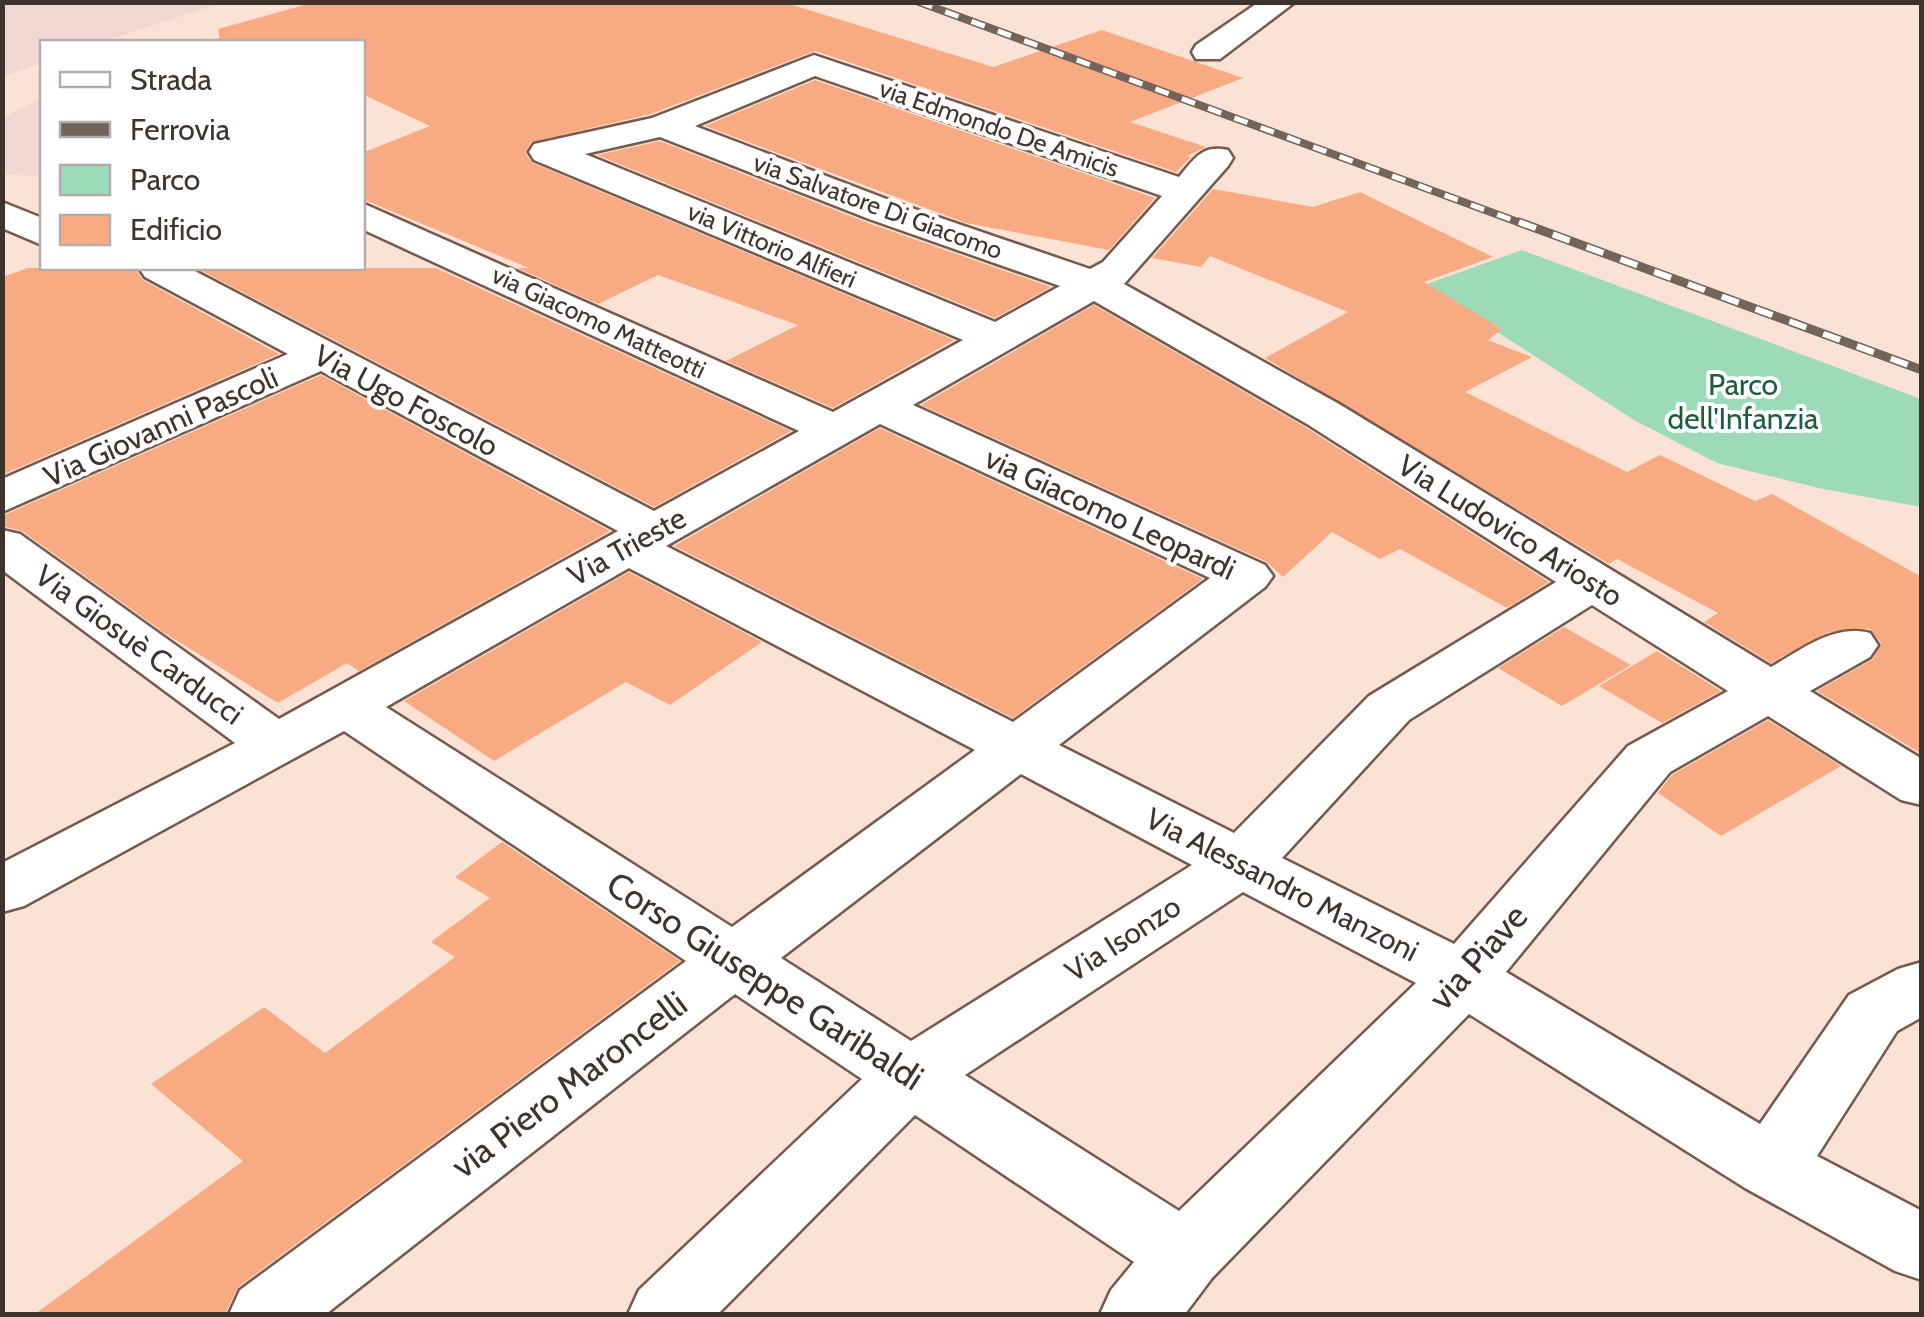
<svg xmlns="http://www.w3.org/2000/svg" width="1924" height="1317" viewBox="0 0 1924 1317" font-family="Cabin,sans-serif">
<rect width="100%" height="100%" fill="#fbe2d5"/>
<!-- industrial -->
<g fill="#f1d7d1">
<path d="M 2,3 L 3,2 L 221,3 L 102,42 L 42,42 L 42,63 L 3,76 Z"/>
<path d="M 42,98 L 42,177 L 3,174 L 3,118 Z"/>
</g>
<!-- green -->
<path fill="#9cdab8" d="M 1522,250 L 1921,399 L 1921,507 L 1823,489 L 1717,463 L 1634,420 L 1424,285 Z"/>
<!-- building -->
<g fill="#f8ab82">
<path d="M 315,2 L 783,2 L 993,67 L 1102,30 L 1243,78 L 1130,122 L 1206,147 L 1187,156 L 1191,157 L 1176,172 L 815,51 L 651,114 L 531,142 L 526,154 L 533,163 L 954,340 L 833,408 L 726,361 L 798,325 L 658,275 L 598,304 L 517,268 L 529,268 L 362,199 L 362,153 L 430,126 L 362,94 L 362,42 L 220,42 L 218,29 Z"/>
<path d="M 815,80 L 1155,198 L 1109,250 L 966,223 L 705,126 Z"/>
<path d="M 660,141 L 868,223 L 1051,287 L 995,318 L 597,155 Z"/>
<path d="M 1213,189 L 1313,207 L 1360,192 L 1493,257 L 1424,282 L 1502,329 L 1488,340 L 1532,357 L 1465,392 L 1627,472 L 1660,455 L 1755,501 L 1772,494 L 1922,577 L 1922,754 L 1817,691 L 1873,659 L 1881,643 L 1870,629 L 1829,632 L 1771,663 L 1704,622 L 1718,613 L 1617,559 L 1609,564 L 1265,358 L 1348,312 L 1210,256 L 1201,267 L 1152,258 Z"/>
<path d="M 28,268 L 135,268 L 143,280 L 279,354 L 2,475 L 2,277 Z"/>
<path d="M 196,268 L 436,268 L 791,431 L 654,507 Z"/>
<path d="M 1094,305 L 1305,427 L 1549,582 L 1507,608 L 1400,549 L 1380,559 L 1332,532 L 1283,577 L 1267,562 L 921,405 Z"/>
<path d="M 321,375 L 610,531 L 359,671 L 347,663 L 278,703 L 166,634 L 22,531 L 2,526 L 2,516 Z"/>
<path d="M 880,428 L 1203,579 L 1013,718 L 674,546 Z"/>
<path d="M 629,572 L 762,642 L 670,705 L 626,682 L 494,761 L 404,701 Z"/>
<path d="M 1564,627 L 1631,665 L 1562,706 L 1498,668 Z"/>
<path d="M 1657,651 L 1721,691 L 1662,723 L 1599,686 Z"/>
<path d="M 1768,720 L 1841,766 L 1721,836 L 1658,793 L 1672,775 Z"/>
<path d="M 502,842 L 680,961 L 238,1287 L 225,1314 L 35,1314 L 243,1161 L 151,1084 L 264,1007 L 325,1053 L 455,957 L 431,942 L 490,898 L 455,877 Z"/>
</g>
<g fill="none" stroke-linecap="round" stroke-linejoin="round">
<defs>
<g id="minor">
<path d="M 1259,2 L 1295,2 L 1220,59 L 1196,59 L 1192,52 L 1196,45 Z"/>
<path d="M 814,55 L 1179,177 C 1194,159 1202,144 1228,150 L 1233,158 L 1228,166 L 1124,284 L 1339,404 L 1771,667 C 1803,649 1833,624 1870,633 L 1878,645 L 1870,657 L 1810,691 L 1922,759 L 1922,805 L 1901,800 L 1768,716 L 1670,772 L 1506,972 L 1760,1124 L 1849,995 L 1898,969 L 1922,962 L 1922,1017 L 1897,1031 L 1817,1156 L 1922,1211 L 1922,1280 L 1895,1271 L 1745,1188 L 1469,1014 L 1212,1278 L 1185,1314 L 1100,1314 L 1111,1290 L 1134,1262 L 915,1115 L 718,1314 L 628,1314 L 639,1290 L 862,1079 L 735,994 L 326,1314 L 229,1314 L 240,1290 L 686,961 L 344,731 L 24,906 L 2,912 L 2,863 L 235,743 L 2,570 L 2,530 L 20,534 L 279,719 L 618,531 L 321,371 L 2,512 L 2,479 L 288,354 L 145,277 L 139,268 L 189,268 L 654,511 L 799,431 L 362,229 L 362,203 L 833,412 L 963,340 L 534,160 L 529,152 L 534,144 L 652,118 ZM 815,76 L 1162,196 L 1103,262 L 1090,269 L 897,203 L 695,126 ZM 660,137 L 869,219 L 1060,286 L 995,322 L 585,154 ZM 1094,301 L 1307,424 L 1556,582 L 1369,696 L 1234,833 L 1059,745 L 1265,587 L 1273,576 L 1265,565 L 913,405 ZM 880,424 L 1210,578 L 1013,722 L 666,546 ZM 629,568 L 975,750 L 732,927 L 386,707 ZM 1592,605 L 1728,691 L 1628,746 L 1454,944 L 1282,858 L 1409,720 ZM 1021,774 L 1192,865 L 911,1041 L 781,958 ZM 1243,892 L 1416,983 L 1179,1211 L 965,1075 Z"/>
<path d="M 2,202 L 42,218 L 42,245 L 2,228 Z"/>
</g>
</defs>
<!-- minor casing -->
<use href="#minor" stroke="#74594c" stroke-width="5"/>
<!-- minor -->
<use href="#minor" fill="#fff" fill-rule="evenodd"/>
<defs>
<path id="rail-far1" d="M 919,2 L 1526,225"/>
<path id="rail" d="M 1519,222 L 1922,370"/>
</defs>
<!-- rail-far1 casing -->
<use href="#rail-far1" stroke="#72635b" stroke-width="8"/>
<!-- rail casing -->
<use href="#rail" stroke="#72635b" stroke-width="9"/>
<!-- rail-far1 -->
<use href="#rail-far1" stroke="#fff" stroke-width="5" stroke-dasharray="14" stroke-linecap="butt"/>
<!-- rail -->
<use href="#rail" stroke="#fff" stroke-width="6" stroke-dasharray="18" stroke-linecap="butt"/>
</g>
<g text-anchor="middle" stroke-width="8" stroke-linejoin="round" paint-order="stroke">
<!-- far-street labels -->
<g font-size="25" fill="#3f332d" stroke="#fff">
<text transform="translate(999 128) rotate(19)" y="9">via Edmondo De Amicis</text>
<text transform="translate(878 206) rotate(20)" y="9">via Salvatore Di Giacomo</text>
<text transform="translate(772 245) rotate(23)" y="9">via Vittorio Alfieri</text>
<text transform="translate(599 322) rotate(25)" y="9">via Giacomo Matteotti</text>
</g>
<!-- park labels -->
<g font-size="30" fill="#1d5d3f" stroke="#fff">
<text x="1743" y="395">Parco<tspan x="1743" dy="34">dell'Infanzia</tspan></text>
</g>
<!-- street labels -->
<g font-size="30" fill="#3f332d" stroke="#fff">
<text transform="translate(406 401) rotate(28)" y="10">Via Ugo Foscolo</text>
<text transform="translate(161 427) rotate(-24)" y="10">Via Giovanni Pascoli</text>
<text transform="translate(1110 514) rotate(25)" y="10">via Giacomo Leopardi</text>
<text transform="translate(1510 531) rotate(32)" y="10">Via Ludovico Ariosto</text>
<text transform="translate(627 547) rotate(-29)" y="10">Via Trieste</text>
<text transform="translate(139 645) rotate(36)" y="10">Via Giosuè Carducci</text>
<text transform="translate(1282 885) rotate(27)" y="10">Via Alessandro Manzoni</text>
<text transform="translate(1123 939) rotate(-33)" y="10">Via Isonzo</text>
</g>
<!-- near-street labels -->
<g font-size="35" fill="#3f332d" stroke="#fff">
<text transform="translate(1478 957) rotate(-48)" y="12">via Piave</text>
<text transform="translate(765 981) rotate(33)" y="12">Corso Giuseppe Garibaldi</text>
<text transform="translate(569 1085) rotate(-37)" y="12">via Piero Maroncelli</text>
</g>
</g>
<!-- border -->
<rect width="1924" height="1317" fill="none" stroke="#3f332d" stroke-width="10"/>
<!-- legend -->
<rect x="40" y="40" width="325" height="230" fill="#ffffff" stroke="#b2adab" stroke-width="2.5"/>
<rect x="60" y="72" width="50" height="15" fill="#ffffff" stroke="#b2adab" stroke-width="2.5"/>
<text x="130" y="90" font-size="30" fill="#3f332d">Strada</text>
<rect x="60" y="122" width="50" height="15" fill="#72635b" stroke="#b2adab" stroke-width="2.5"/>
<text x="130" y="140" font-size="30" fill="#3f332d">Ferrovia</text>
<rect x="60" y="165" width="50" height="30" fill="#9cdab8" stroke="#b2adab" stroke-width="2.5"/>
<text x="130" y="190" font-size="30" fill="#3f332d">Parco</text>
<rect x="60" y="215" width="50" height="30" fill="#f8ab82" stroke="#b2adab" stroke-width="2.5"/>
<text x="130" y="240" font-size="30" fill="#3f332d">Edificio</text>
</svg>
